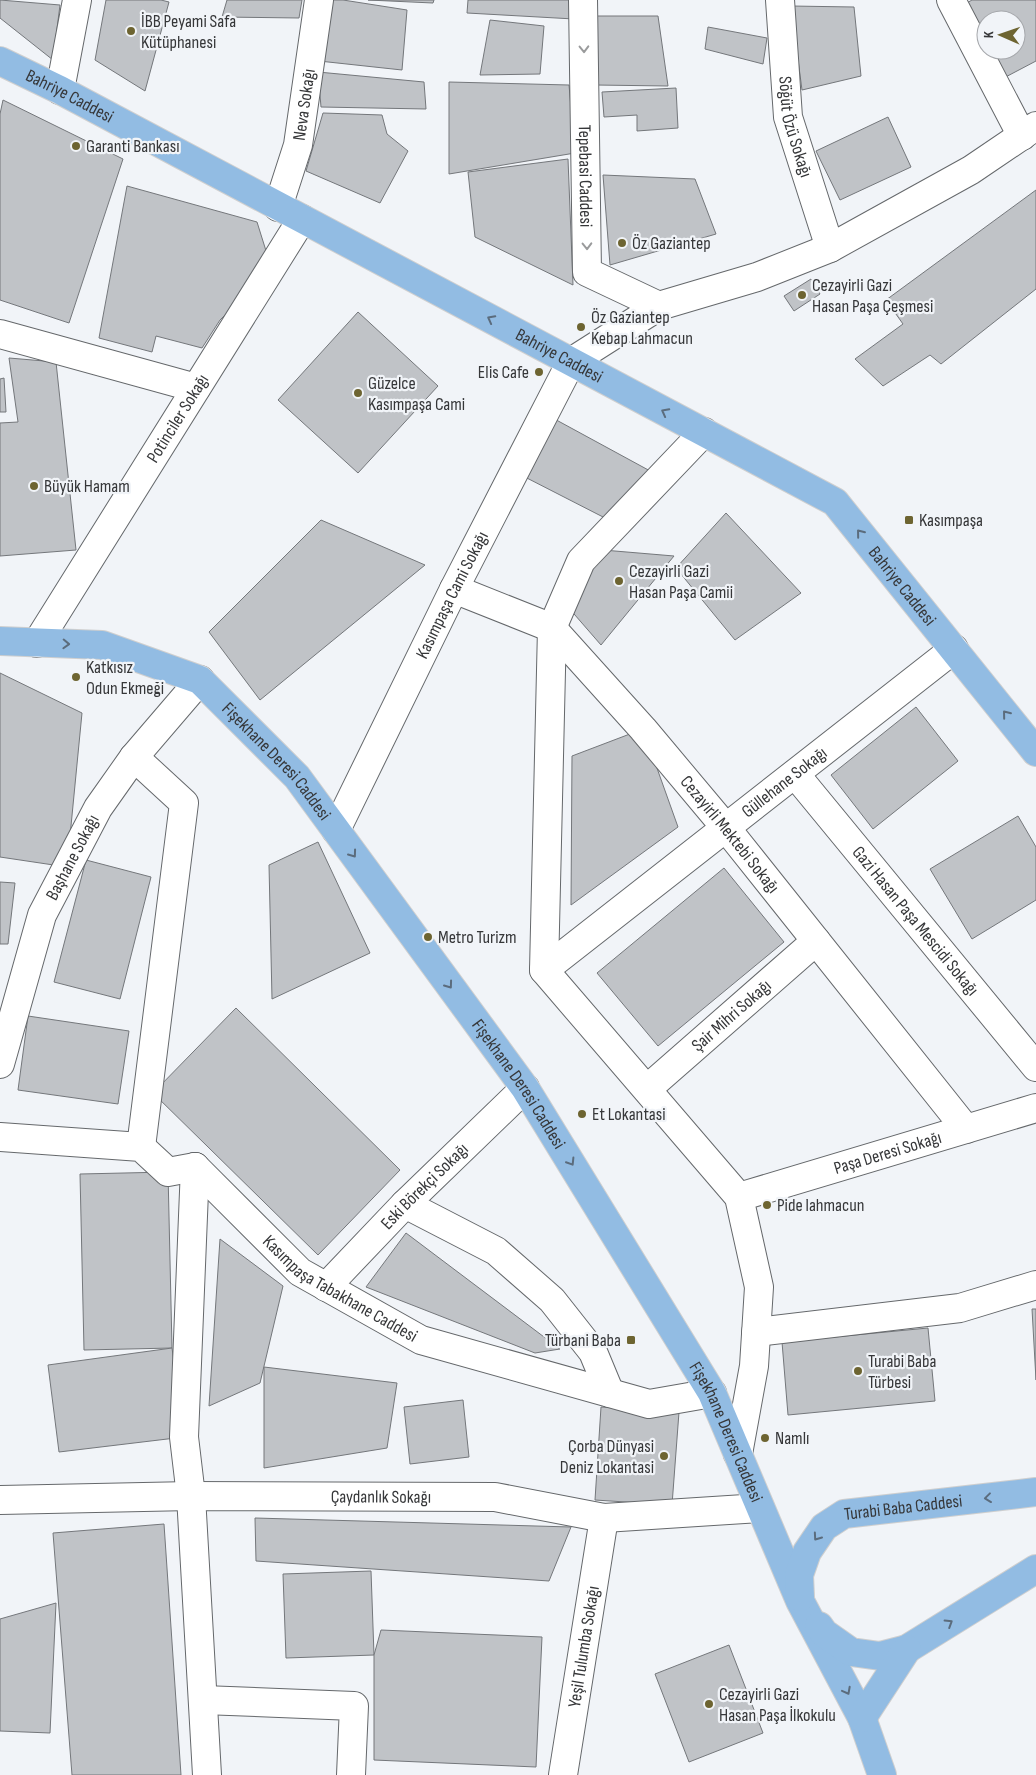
<svg xmlns="http://www.w3.org/2000/svg" width="1036" height="1775" viewBox="0 0 1036 1775" font-family="'Sofia Sans Condensed',sans-serif">
<rect width="100%" height="100%" fill="#f1f4f8"/>
<!-- building -->
<g fill="#c0c3c7" stroke="#74777b" fill-rule="evenodd">
<path d="M 0,0 L 60,5 L 53,60 L 0,18 Z"/>
<path d="M 106,0 L 161,0 L 169,2 L 145,91 L 95,60 Z"/>
<path d="M 227,0 L 302,0 L 299,18 L 222,17 Z"/>
<path d="M 325,0 L 343,0 L 407,10 L 402,70 L 319,61 Z"/>
<path d="M 368,0 L 434,0 L 433,3 Z"/>
<path d="M 468,0 L 573,0 L 574,19 L 467,13 Z"/>
<path d="M 972,0 L 1036,0 L 1036,61 L 998,81 L 958,8 ZM 986,20 L 1016,20 L 1016,50 L 986,50 Z"/>
<path d="M 791,6 L 854,7 L 861,76 L 802,90 Z"/>
<path d="M 597,16 L 658,16 L 668,86 L 595,85 Z"/>
<path d="M 490,20 L 544,26 L 540,74 L 480,75 Z"/>
<path d="M 708,27 L 767,38 L 763,64 L 705,49 Z"/>
<path d="M 318,72 L 424,82 L 426,109 L 321,107 Z"/>
<path d="M 449,82 L 569,85 L 575,153 L 449,174 Z"/>
<path d="M 676,88 L 678,128 L 637,131 L 637,115 L 604,117 L 602,92 Z"/>
<path d="M 3,100 L 123,159 L 69,323 L 0,300 L 0,114 Z"/>
<path d="M 323,113 L 382,115 L 387,134 L 408,151 L 380,203 L 306,171 Z"/>
<path d="M 888,117 L 911,167 L 840,200 L 816,151 Z"/>
<path d="M 568,159 L 573,285 L 475,237 L 468,172 Z"/>
<path d="M 603,175 L 695,179 L 716,234 L 610,265 Z"/>
<path d="M 127,186 L 257,222 L 267,254 L 244,296 L 220,320 L 202,348 L 156,336 L 152,352 L 99,338 Z"/>
<path d="M 1036,190 L 1036,289 L 941,364 L 930,355 L 883,386 L 855,359 L 903,324 L 886,300 Z"/>
<path d="M 811,279 L 820,294 L 794,311 L 784,296 Z"/>
<path d="M 358,312 L 438,386 L 358,473 L 278,400 Z"/>
<path d="M 9,358 L 56,362 L 76,550 L 0,556 L 0,423 L 18,422 Z"/>
<path d="M 4,378 L 6,412 L 0,412 L 0,379 Z"/>
<path d="M 549,416 L 652,472 L 605,518 L 521,475 Z"/>
<path d="M 726,513 L 801,593 L 735,640 L 676,568 Z"/>
<path d="M 321,520 L 425,565 L 260,700 L 209,632 Z"/>
<path d="M 603,550 L 674,556 L 601,645 L 568,607 Z"/>
<path d="M 0,673 L 82,713 L 67,867 L 0,857 Z"/>
<path d="M 916,707 L 958,761 L 873,829 L 831,775 Z"/>
<path d="M 643,729 L 678,827 L 571,905 L 572,756 Z"/>
<path d="M 1018,816 L 1036,847 L 1036,900 L 972,939 L 930,869 Z"/>
<path d="M 318,842 L 370,953 L 272,999 L 269,865 Z"/>
<path d="M 86,860 L 151,877 L 120,999 L 54,982 Z"/>
<path d="M 724,868 L 784,942 L 658,1046 L 597,973 Z"/>
<path d="M 0,882 L 15,883 L 8,944 L 0,944 Z"/>
<path d="M 236,1008 L 400,1170 L 318,1255 L 153,1093 Z"/>
<path d="M 28,1016 L 129,1031 L 118,1104 L 18,1090 Z"/>
<path d="M 168,1172 L 172,1348 L 84,1350 L 80,1174 Z"/>
<path d="M 406,1233 L 560,1349 L 535,1353 L 366,1287 Z"/>
<path d="M 220,1239 L 283,1286 L 260,1383 L 209,1406 Z"/>
<path d="M 1032,1309 L 1036,1309 L 1036,1380 Z"/>
<path d="M 928,1328 L 935,1401 L 788,1415 L 782,1342 Z"/>
<path d="M 172,1348 L 184,1437 L 59,1452 L 48,1365 Z"/>
<path d="M 264,1367 L 397,1383 L 387,1448 L 264,1468 Z"/>
<path d="M 463,1400 L 469,1457 L 410,1464 L 404,1407 Z"/>
<path d="M 601,1407 L 679,1412 L 672,1505 L 595,1500 Z"/>
<path d="M 255,1518 L 571,1527 L 549,1581 L 256,1561 Z"/>
<path d="M 164,1524 L 181,1775 L 72,1775 L 53,1533 Z"/>
<path d="M 371,1571 L 374,1655 L 286,1658 L 283,1574 Z"/>
<path d="M 56,1603 L 50,1733 L 0,1731 L 0,1619 Z"/>
<path d="M 381,1630 L 542,1637 L 536,1767 L 374,1760 L 374,1655 Z"/>
<path d="M 729,1645 L 763,1733 L 689,1762 L 655,1674 Z"/>
</g>
<g fill="none" stroke-linecap="round" stroke-linejoin="round">
<defs>
<g id="street">
<path id="s1" d="M 583,0 L 587,272 L 659,306"/>
<path id="s2" d="M 780,0 L 788,117 L 830,248"/>
<path d="M 951,0 L 1022,136"/>
<path d="M 60,90 L 77,0"/>
<path id="s3" d="M 278,207 L 298,145 L 319,0"/>
<path d="M 0,334 L 196,388"/>
<path d="M 704,432 L 581,561 L 552,628 L 544,970 L 739,1197 L 759,1287 L 754,1366 L 738,1454"/>
<path id="s4" d="M 454,589 L 552,628 L 643,729 L 726,828 L 966,1129"/>
<path id="s5" d="M 37,643 L 302,219"/>
<path d="M 134,757 L 184,803 L 141,1147"/>
<path id="s6" d="M 795,774 L 1036,1067"/>
<path id="s7" d="M 336,830 L 454,589 L 571,362 L 659,306 L 757,277 L 830,248 L 971,170 L 1036,126"/>
<path id="s8" d="M 544,970 L 954,649"/>
<path id="s9" d="M 0,1064 L 42,915 L 98,808 L 134,757 L 200,680"/>
<path id="s10" d="M 647,1089 L 816,941"/>
<path d="M 0,1137 L 141,1147 L 168,1172 L 195,1167"/>
<path d="M 195,1167 L 184,1437 L 191,1496 L 207,1775"/>
<path id="s11" d="M 195,1167 L 300,1272 L 421,1340 L 649,1404 L 712,1393"/>
<path id="s12" d="M 739,1197 L 1036,1108"/>
<path d="M 405,1204 L 496,1251 L 552,1300 L 593,1352 L 610,1393"/>
<path id="s13" d="M 326,1287 L 405,1204 L 525,1088"/>
<path d="M 756,1332 L 960,1308 L 1036,1285"/>
<path id="s14" d="M 0,1500 L 191,1496 L 495,1497 L 604,1518 L 760,1508"/>
<path d="M 203,1700 L 354,1706 L 351,1775"/>
<path id="s15" d="M 563,1775 L 604,1518"/>
</g>
<g id="primary">
<path id="s16" d="M 0,61 L 60,90 L 835,502 L 1036,752"/>
<path id="s17" d="M 0,641 L 102,645 L 200,680 L 297,777 L 525,1088 L 712,1393 L 800,1601 L 862,1718 L 882,1775"/>
<path id="s18" d="M 800,1597 L 799,1575 L 807,1552 L 824,1527 L 844,1514 L 1036,1492"/>
<path d="M 819,1626 L 824,1633 L 851,1652 L 880,1656 L 907,1649 L 1036,1569"/>
<path d="M 862,1718 L 907,1649"/>
</g>
</defs>
<!-- street casing -->
<use href="#street" stroke="#65686b" stroke-width="30"/>
<!-- primary casing -->
<use href="#primary" stroke="#cfcfcf" stroke-width="30"/>
<!-- street -->
<use href="#street" stroke="#fff" stroke-width="28"/>
<!-- primary -->
<use href="#primary" stroke="#92bce3" stroke-width="28"/>
</g>
<!-- one-way arrows -->
<defs><path id="oneway-chevron" d="M-2-3.5L2.5 0L-2 3.5" fill="none" stroke-width="1.6" stroke-linecap="round" stroke-linejoin="round" transform="scale(1.25)"/></defs>
<g stroke="#9a9b9c">
<use href="#oneway-chevron" transform="translate(584 49) rotate(89)"/>
<use href="#oneway-chevron" transform="translate(587 246) rotate(89)"/>
</g>
<g stroke="#5b6c7d">
<use href="#oneway-chevron" transform="translate(491 319) rotate(-152)"/>
<use href="#oneway-chevron" transform="translate(665 412) rotate(-152)"/>
<use href="#oneway-chevron" transform="translate(860 533) rotate(-129)"/>
<use href="#oneway-chevron" transform="translate(66 644) rotate(2)"/>
<use href="#oneway-chevron" transform="translate(1006 714) rotate(-129)"/>
<use href="#oneway-chevron" transform="translate(353 854) rotate(54)"/>
<use href="#oneway-chevron" transform="translate(449 985) rotate(54)"/>
<use href="#oneway-chevron" transform="translate(571 1162) rotate(58)"/>
<use href="#oneway-chevron" transform="translate(988 1498) rotate(173)"/>
<use href="#oneway-chevron" transform="translate(817 1537) rotate(125)"/>
<use href="#oneway-chevron" transform="translate(949 1623) rotate(-32)"/>
<use href="#oneway-chevron" transform="translate(847 1691) rotate(62)"/>
</g>
<!-- markers -->
<g fill="#6d6431" stroke="#f1f4f8" stroke-width="2">
<circle cx="131" cy="31" r="5"/>
<circle cx="76" cy="146" r="5"/>
<circle cx="622" cy="243" r="5"/>
<circle cx="802" cy="295" r="5"/>
<circle cx="581" cy="327" r="5"/>
<circle cx="539" cy="372" r="5"/>
<circle cx="358" cy="393" r="5"/>
<circle cx="34" cy="486" r="5"/>
<rect x="904" y="515" width="10" height="10" rx="2.5"/>
<circle cx="619" cy="581" r="5"/>
<circle cx="76" cy="677" r="5"/>
<circle cx="428" cy="937" r="5"/>
<circle cx="582" cy="1114" r="5"/>
<circle cx="767" cy="1205" r="5"/>
<rect x="626" y="1335" width="10" height="10" rx="2.5"/>
<circle cx="858" cy="1371" r="5"/>
<circle cx="765" cy="1438" r="5"/>
<circle cx="664" cy="1456" r="5"/>
<circle cx="709" cy="1704" r="5"/>
</g>
<g text-anchor="middle" stroke-width="4.5" stroke-linejoin="round" paint-order="stroke">
<!-- poi labels -->
<g font-size="18" fill="#363739" stroke="#f1f4f8" text-anchor="start">
<text x="141" y="27">İBB Peyami Safa<tspan x="141" dy="21">Kütüphanesi</tspan></text>
<text x="86" y="152">Garanti Bankası</text>
<text x="632" y="249">Öz Gaziantep</text>
<text x="812" y="291">Cezayirli Gazi<tspan x="812" dy="21">Hasan Paşa Çeşmesi</tspan></text>
<text x="591" y="323">Öz Gaziantep<tspan x="591" dy="21">Kebap Lahmacun</tspan></text>
<text x="529" y="378" text-anchor="end">Elis Cafe</text>
<text x="368" y="389">Güzelce<tspan x="368" dy="21">Kasımpaşa Cami</tspan></text>
<text x="44" y="492">Büyük Hamam</text>
<text x="919" y="526">Kasımpaşa</text>
<text x="629" y="577">Cezayirli Gazi<tspan x="629" dy="21">Hasan Paşa Camii</tspan></text>
<text x="86" y="673">Katkısız<tspan x="86" dy="21">Odun Ekmeği</tspan></text>
<text x="438" y="943">Metro Turizm</text>
<text x="592" y="1120">Et Lokantasi</text>
<text x="777" y="1211">Pide lahmacun</text>
<text x="621" y="1346" text-anchor="end">Türbani Baba</text>
<text x="868" y="1367">Turabi Baba<tspan x="868" dy="21">Türbesi</tspan></text>
<text x="775" y="1444">Namlı</text>
<text x="654" y="1452" text-anchor="end">Çorba Dünyasi<tspan x="654" dy="21">Deniz Lokantasi</tspan></text>
<text x="719" y="1700">Cezayirli Gazi<tspan x="719" dy="21">Hasan Paşa İlkokulu</tspan></text>
</g>
<!-- street labels -->
<g font-size="18" fill="#363739" stroke="#f1f4f8">
<text dy="6" stroke="none"><textPath href="#s16" startOffset="78">Bahriye Caddesi</textPath></text>
<text dy="6" stroke="none"><textPath href="#s3" startOffset="106">Neva Sokağı</textPath></text>
<text dy="6" stroke="none"><textPath href="#s2" startOffset="128">Söğüt Özü Sokağı</textPath></text>
<text dy="6" stroke="none"><textPath href="#s1" startOffset="176">Tepebasi Caddesi</textPath></text>
<text dy="6" stroke="none"><textPath href="#s16" startOffset="632">Bahriye Caddesi</textPath></text>
<text dy="6" stroke="none"><textPath href="#s5" startOffset="265">Potinciler Sokağı</textPath></text>
<text dy="6" stroke="none"><textPath href="#s16" startOffset="1052">Bahriye Caddesi</textPath></text>
<text dy="6" stroke="none"><textPath href="#s7" startOffset="262">Kasımpaşa Cami Sokağı</textPath></text>
<text dy="6" stroke="none"><textPath href="#s17" startOffset="318">Fişekhane Deresi Caddesi</textPath></text>
<text dy="6" stroke="none"><textPath href="#s8" startOffset="305">Güllehane Sokağı</textPath></text>
<text dy="6" stroke="none"><textPath href="#s4" startOffset="378">Cezayirli Mektebi Sokağı</textPath></text>
<text dy="6" stroke="none"><textPath href="#s9" startOffset="220">Başhane Sokağı</textPath></text>
<text dy="6" stroke="none"><textPath href="#s6" startOffset="190">Gazi Hasan Paşa Mescidi Sokağı</textPath></text>
<text dy="6" stroke="none"><textPath href="#s10" startOffset="112">Şair Mihri Sokağı</textPath></text>
<text dy="6" stroke="none"><textPath href="#s17" startOffset="722">Fişekhane Deresi Caddesi</textPath></text>
<text dy="6" stroke="none"><textPath href="#s12" startOffset="155">Paşa Deresi Sokağı</textPath></text>
<text dy="6" stroke="none"><textPath href="#s13" startOffset="141">Eski Börekçi Sokağı</textPath></text>
<text dy="6" stroke="none"><textPath href="#s11" startOffset="191">Kasımpaşa Tabakhane Caddesi</textPath></text>
<text dy="6" stroke="none"><textPath href="#s17" startOffset="1128">Fişekhane Deresi Caddesi</textPath></text>
<text dy="6" stroke="none"><textPath href="#s14" startOffset="381">Çaydanlık Sokağı</textPath></text>
<text dy="6" stroke="none"><textPath href="#s18" startOffset="160">Turabi Baba Caddesi</textPath></text>
<text dy="6" stroke="none"><textPath href="#s15" startOffset="130">Yeşil Tulumba Sokağı</textPath></text>
</g>
</g>
<!-- north arrow -->
<g transform="translate(1001 35) rotate(272)"><circle r="24" fill="#f1f4f8" stroke="#a6a8ac"/>
<path d="M0-4L9 19L0 12L-9 19Z" fill="#6d6431"/>
<text y="-8" font-size="14" font-weight="bold" text-anchor="middle" fill="#363739">K</text>
</g>
</svg>
